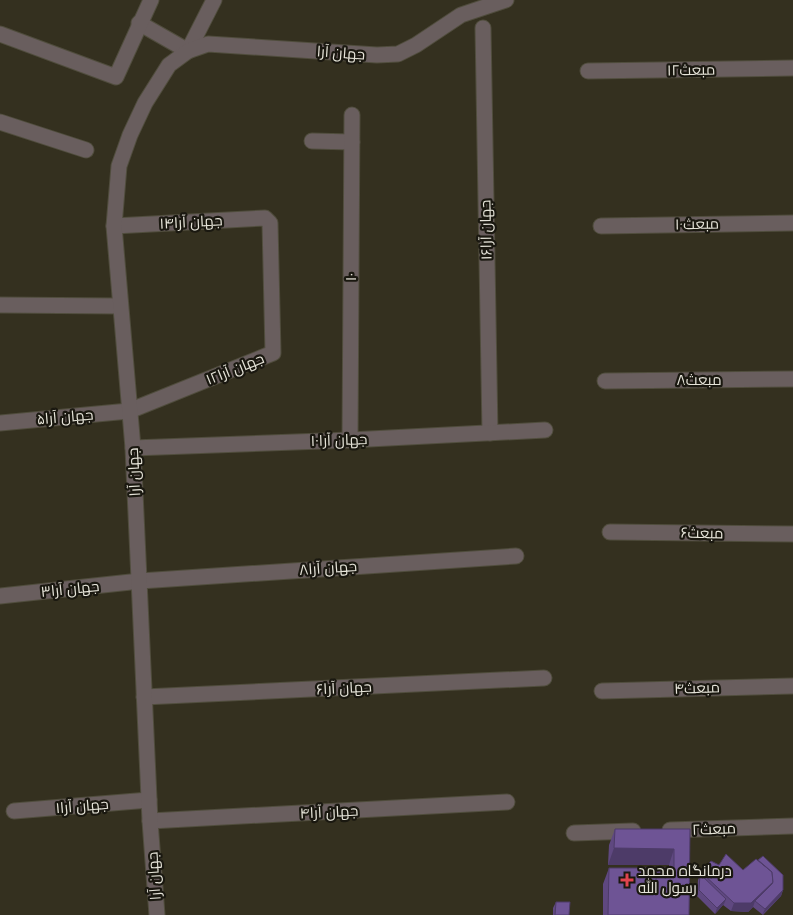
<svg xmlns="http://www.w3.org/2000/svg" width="793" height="915" viewBox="0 0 793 915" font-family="'Open Sans',Cairo,sans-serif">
<rect width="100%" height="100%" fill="#34301f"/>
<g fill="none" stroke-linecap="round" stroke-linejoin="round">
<defs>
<g id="minor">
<path d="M 139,23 L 188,51 L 214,0"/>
<path d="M 483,28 L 490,433"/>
<path d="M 0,34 L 116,77 L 151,0"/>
<path d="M 588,71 L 793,68"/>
<path d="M 0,122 L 86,150"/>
<path d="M 312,141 L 352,142"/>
<path d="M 601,226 L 793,223"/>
<path d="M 0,305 L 119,306"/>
<path d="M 605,381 L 793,379"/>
<path d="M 0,423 L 129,411 L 273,353 L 270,223 L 265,218 L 114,226"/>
<path d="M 350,440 L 352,115"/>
<path d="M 133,448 L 350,440 L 545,430"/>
<path d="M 610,532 L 793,534"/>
<path d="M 0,596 L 140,581 L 516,556"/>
<path d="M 602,691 L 793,686"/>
<path d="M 144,697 L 544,678"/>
<path d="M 14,811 L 149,800"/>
<path d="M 150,821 L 507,802"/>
<path d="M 670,830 L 793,826"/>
<path d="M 574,833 L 633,831"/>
<path d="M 157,915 L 150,821 L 133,448 L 114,226 L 119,166 L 130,135 L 145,103 L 169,65 L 188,51 L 208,44 L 377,55 L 398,54 L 416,45 L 461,15 L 506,0"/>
</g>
</defs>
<!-- minor casing -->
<use href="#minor" stroke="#504d3d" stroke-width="17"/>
<!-- minor -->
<use href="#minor" stroke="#695e5e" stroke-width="15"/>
</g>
<!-- wall -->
<g fill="#5f4880">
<path d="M 615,829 L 690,829 L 689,915 L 603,915 L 603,884 L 609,868 L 669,868 L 669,865 L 608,865 L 609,845 Z"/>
<path d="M 719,865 L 743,870 L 783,890 L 781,896 L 763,915 L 753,907 L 748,912 L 731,911 L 723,905 L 715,914 L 697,896 L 698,880 L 701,872 Z"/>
<path d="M 556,902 L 569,915 L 553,915 L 553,908 Z"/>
</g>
<!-- shaded-wall -->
<g fill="#4d3b68">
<path d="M 614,848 L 674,849 L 669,865 L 608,865 Z"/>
<path d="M 773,882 L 770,890 L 755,901 L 753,907 L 748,912 L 731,911 L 734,903 Z"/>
<path d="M 783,890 L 781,896 L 762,915 L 765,909 Z"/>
<path d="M 726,899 L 724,904 L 715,914 L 717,908 Z"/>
</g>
<!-- building -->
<g fill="#6e5495" stroke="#4d3b68">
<path d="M 615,829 L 690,829 L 689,915 L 608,915 L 609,868 L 674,868 L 674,849 L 614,848 Z"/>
<path d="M 726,854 L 743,870 L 756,859 L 772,872 L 773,882 L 751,903 L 734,903 L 701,872 L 711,861 L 719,865 Z"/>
<path d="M 763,856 L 783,875 L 783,890 L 765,909 L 755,901 L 772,884 L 773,882 L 772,872 L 758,860 Z"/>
<path d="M 700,874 L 726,899 L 717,908 L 699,890 Z"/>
<path d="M 556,902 L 570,902 L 569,915 L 555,915 Z"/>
</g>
<!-- markers -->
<path fill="#e0444e" stroke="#1a1810" stroke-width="2" d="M624.5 872.5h5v5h5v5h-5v5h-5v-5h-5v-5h5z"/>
<g text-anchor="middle" stroke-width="4.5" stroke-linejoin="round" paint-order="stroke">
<!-- street labels -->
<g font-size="15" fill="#e6e4d9" stroke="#1a1810">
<text transform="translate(341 53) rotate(4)" y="5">جهان آرا</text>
<text transform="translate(691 70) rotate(-1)" y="5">مبعث۱۲</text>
<text transform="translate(191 222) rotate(-3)" y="5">جهان آرا۱۴</text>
<text transform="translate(697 224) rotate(-1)" y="5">مبعث۱۰</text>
<text transform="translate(486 230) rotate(-91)" y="5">جهان آرا۱۶</text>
<text transform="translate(351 277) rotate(-90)" y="5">۱۰</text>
<text transform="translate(235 369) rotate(-22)" y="5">جهان آرا۱۲</text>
<text x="699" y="385">مبعث۸</text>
<text transform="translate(65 417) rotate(-5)" y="5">جهان آرا۵</text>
<text transform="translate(339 440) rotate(-2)" y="5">جهان آرا۱۰</text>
<text transform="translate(134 472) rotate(-93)" y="5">جهان آرا</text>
<text transform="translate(702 533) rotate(1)" y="5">مبعث۶</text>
<text transform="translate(328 568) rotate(-4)" y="5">جهان آرا۸</text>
<text transform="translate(70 589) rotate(-6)" y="5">جهان آرا۳</text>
<text transform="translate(344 688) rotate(-3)" y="5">جهان آرا۶</text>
<text transform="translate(697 688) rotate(-2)" y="5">مبعث۴</text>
<text transform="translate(82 806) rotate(-5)" y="5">جهان آرا۱</text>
<text transform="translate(329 812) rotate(-3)" y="5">جهان آرا۴</text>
<text transform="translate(714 829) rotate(-2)" y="5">مبعث۲</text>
<text transform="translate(154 876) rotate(-94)" y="5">جهان آرا</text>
</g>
<!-- poi labels -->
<g font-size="15" fill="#e6e4d9" stroke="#1a1810" text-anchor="start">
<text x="638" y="876">درمانگاه محمد<tspan x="638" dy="17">رسول الله</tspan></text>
</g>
</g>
</svg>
